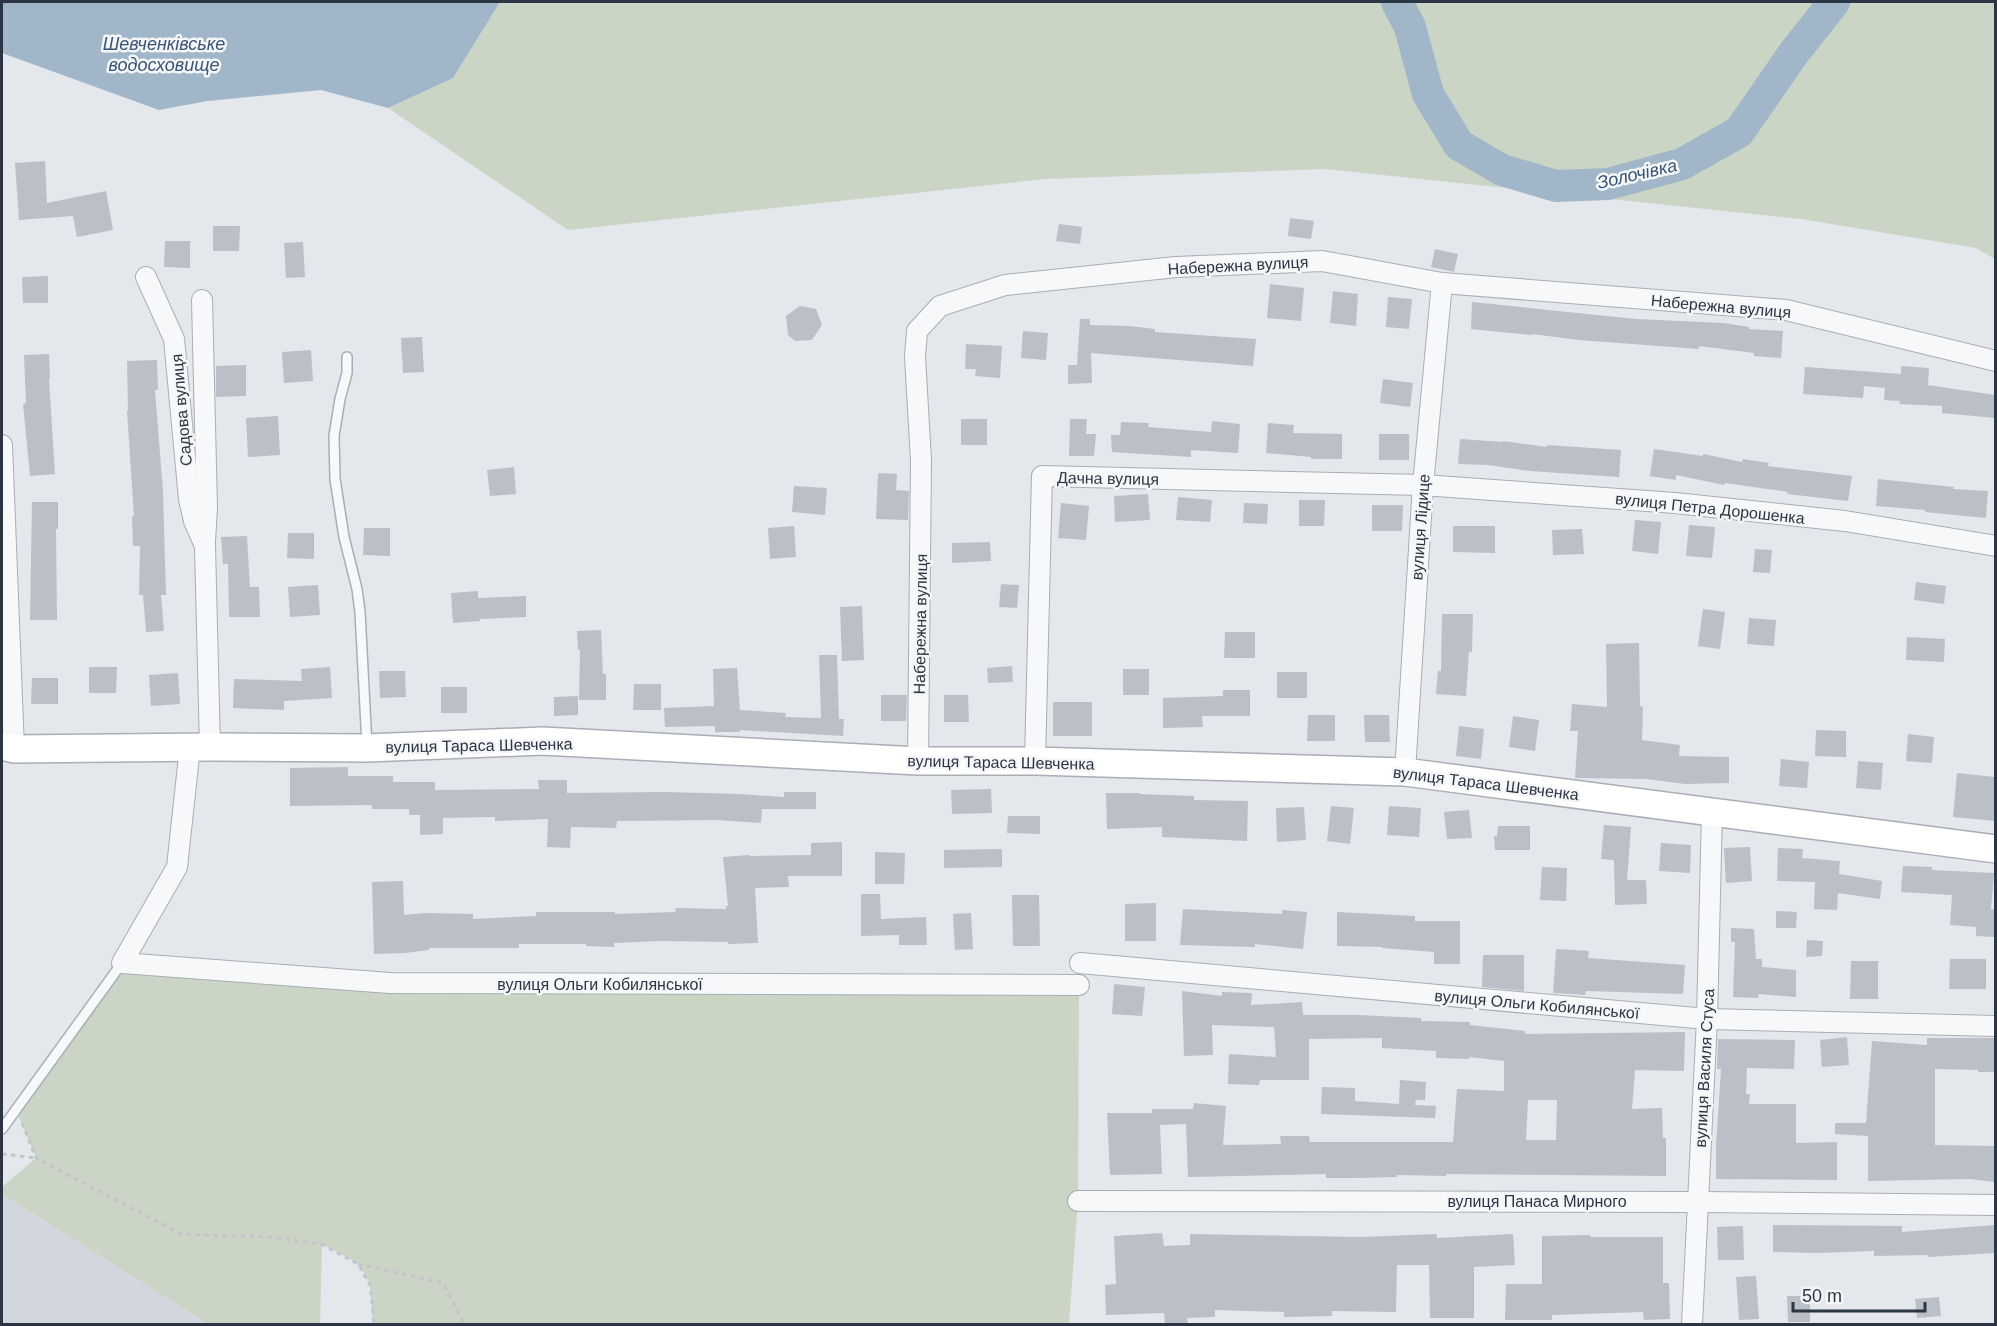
<svg xmlns="http://www.w3.org/2000/svg" width="1997" height="1326" viewBox="0 0 1997 1326" font-family="Helvetica,sans-serif">
<rect width="100%" height="100%" fill="#e4e7eb"/>
<!-- built -->
<path fill="#d2d6dd" d="M 2,1194 L 208,1324 L 2,1324 Z"/>
<!-- green -->
<g fill="#cad5c5">
<path d="M 500,2 L 1995,2 L 1995,259 L 1976,248 L 1801,219 L 1325,169 L 1045,179 L 568,230 L 388,108 L 453,78 Z"/>
<path d="M 122,963 L 390,983 L 1079,985 L 1078,1201 L 1069,1324 L 373,1324 L 370,1285 L 359,1264 L 322,1244 L 320,1324 L 208,1324 L 2,1194 L 2,1187 L 36,1158 L 15,1108 Z"/>
</g>
<!-- water -->
<path fill="#a1b6c9" d="M 2,2 L 500,2 L 453,78 L 388,108 L 321,90 L 207,101 L 159,110 L 2,53 Z"/>
<g fill="none" stroke-linecap="round" stroke-linejoin="round">
<!-- river -->
<path stroke="#a1b6c9" stroke-width="32" d="M 1397,2 L 1410,27 L 1428,94 L 1459,145 L 1502,170 L 1556,186 L 1608,184 L 1682,164 L 1739,132 L 1793,54 L 1834,2"/>
</g>
<!-- building -->
<g fill="#bbc0c8" fill-rule="evenodd">
<path d="M 45,161 L 47,203 L 106,191 L 113,230 L 77,237 L 73,216 L 19,220 L 15,163 Z"/>
<path d="M 1290,218 L 1314,221 L 1311,239 L 1288,236 Z"/>
<path d="M 1059,224 L 1082,227 L 1080,244 L 1056,241 Z"/>
<path d="M 213,226 L 240,226 L 239,251 L 213,251 Z"/>
<path d="M 165,241 L 190,241 L 190,268 L 164,267 Z"/>
<path d="M 303,242 L 305,277 L 286,278 L 284,243 Z"/>
<path d="M 1435,249 L 1458,254 L 1454,272 L 1431,267 Z"/>
<path d="M 48,276 L 48,303 L 23,303 L 22,277 Z"/>
<path d="M 1270,284 L 1304,288 L 1301,321 L 1267,318 Z"/>
<path d="M 1333,291 L 1358,294 L 1356,326 L 1330,323 Z"/>
<path d="M 1388,297 L 1412,299 L 1409,329 L 1386,327 Z"/>
<path d="M 1472,302 L 1636,319 L 1723,323 L 1749,327 L 1749,329 L 1783,331 L 1781,358 L 1754,356 L 1754,353 L 1699,346 L 1699,349 L 1579,340 L 1532,334 L 1532,335 L 1471,329 Z"/>
<path d="M 800,306 L 816,309 L 822,325 L 812,340 L 795,341 L 788,335 L 786,316 Z"/>
<path d="M 1080,319 L 1090,319 L 1090,325 L 1129,326 L 1155,329 L 1155,332 L 1256,339 L 1253,366 L 1091,353 L 1092,383 L 1068,384 L 1068,365 L 1077,365 Z"/>
<path d="M 1023,331 L 1048,333 L 1046,360 L 1021,358 Z"/>
<path d="M 422,337 L 424,372 L 403,373 L 401,338 Z"/>
<path d="M 966,344 L 1002,346 L 1000,378 L 975,376 L 976,369 L 965,369 Z"/>
<path d="M 311,350 L 313,381 L 284,383 L 282,352 Z"/>
<path d="M 49,354 L 50,379 L 49,379 L 55,474 L 30,476 L 23,404 L 26,403 L 24,355 Z"/>
<path d="M 157,360 L 158,390 L 155,390 L 163,492 L 166,595 L 161,595 L 164,631 L 146,632 L 143,595 L 139,595 L 140,546 L 133,546 L 132,516 L 134,516 L 127,411 L 128,411 L 127,361 Z"/>
<path d="M 246,365 L 246,396 L 216,397 L 216,366 Z"/>
<path d="M 1901,366 L 1929,368 L 1928,385 L 1995,395 L 1995,418 L 1942,413 L 1942,406 L 1899,404 L 1900,401 L 1884,400 L 1885,388 L 1864,386 L 1863,398 L 1803,394 L 1805,367 L 1901,374 Z"/>
<path d="M 1383,379 L 1413,383 L 1410,407 L 1380,403 Z"/>
<path d="M 278,416 L 280,455 L 248,457 L 246,418 Z"/>
<rect x="961" y="419" width="26" height="26"/>
<path d="M 1070,419 L 1087,419 L 1086,434 L 1096,434 L 1094,456 L 1069,456 Z"/>
<path d="M 1212,421 L 1240,424 L 1238,453 L 1191,450 L 1191,457 L 1112,452 L 1111,435 L 1120,435 L 1121,422 L 1149,423 L 1148,427 L 1211,432 Z"/>
<path d="M 1268,423 L 1294,425 L 1293,433 L 1342,434 L 1342,459 L 1311,459 L 1311,457 L 1266,453 Z"/>
<rect x="1379" y="434" width="30" height="26"/>
<path d="M 1460,439 L 1503,442 L 1503,441 L 1547,447 L 1547,445 L 1621,450 L 1619,477 L 1530,471 L 1488,465 L 1458,464 Z"/>
<path d="M 1654,449 L 1703,456 L 1703,454 L 1742,462 L 1743,459 L 1769,463 L 1768,466 L 1852,476 L 1848,501 L 1787,494 L 1788,492 L 1725,483 L 1724,485 L 1676,475 L 1676,480 L 1650,476 Z"/>
<path d="M 514,467 L 516,494 L 490,496 L 487,470 Z"/>
<path d="M 878,473 L 897,474 L 896,490 L 909,491 L 908,520 L 876,519 Z"/>
<path d="M 1878,479 L 1954,487 L 1953,489 L 1988,491 L 1986,518 L 1925,512 L 1925,510 L 1876,506 Z"/>
<path d="M 794,486 L 827,488 L 825,515 L 792,512 Z"/>
<path d="M 1148,494 L 1150,520 L 1115,522 L 1114,496 Z"/>
<path d="M 1178,497 L 1212,500 L 1210,522 L 1176,520 Z"/>
<path d="M 1299,500 L 1325,500 L 1324,526 L 1299,526 Z"/>
<path d="M 32,502 L 58,502 L 58,529 L 56,529 L 57,620 L 30,620 Z"/>
<path d="M 1061,503 L 1089,506 L 1086,540 L 1058,538 Z"/>
<path d="M 1244,503 L 1268,504 L 1267,524 L 1243,523 Z"/>
<path d="M 1372,505 L 1403,505 L 1402,531 L 1372,531 Z"/>
<path d="M 1635,520 L 1661,522 L 1658,554 L 1632,551 Z"/>
<path d="M 1689,525 L 1715,527 L 1712,558 L 1686,556 Z"/>
<path d="M 794,526 L 796,557 L 770,559 L 768,528 Z"/>
<path d="M 1453,526 L 1495,526 L 1495,553 L 1453,552 Z"/>
<path d="M 364,528 L 390,528 L 390,556 L 363,555 Z"/>
<path d="M 1582,529 L 1584,554 L 1553,555 L 1552,530 Z"/>
<path d="M 288,533 L 314,533 L 314,559 L 287,558 Z"/>
<path d="M 247,536 L 250,587 L 259,587 L 260,617 L 229,617 L 228,564 L 223,564 L 221,537 Z"/>
<path d="M 990,542 L 991,561 L 952,563 L 952,543 Z"/>
<path d="M 1755,549 L 1772,550 L 1770,573 L 1753,572 Z"/>
<path d="M 1916,582 L 1946,586 L 1944,604 L 1914,600 Z"/>
<path d="M 1001,584 L 1019,585 L 1017,608 L 999,607 Z"/>
<path d="M 318,585 L 320,615 L 290,617 L 288,587 Z"/>
<path d="M 478,591 L 478,598 L 526,596 L 526,617 L 480,619 L 480,621 L 453,623 L 451,593 Z"/>
<path d="M 862,606 L 864,660 L 842,661 L 840,607 Z"/>
<path d="M 1703,609 L 1725,612 L 1720,649 L 1698,646 Z"/>
<path d="M 1442,614 L 1473,614 L 1472,652 L 1469,652 L 1466,696 L 1436,694 L 1438,671 L 1441,671 Z"/>
<path d="M 1749,618 L 1776,620 L 1774,646 L 1747,644 Z"/>
<path d="M 601,630 L 603,674 L 606,674 L 606,700 L 579,700 L 580,650 L 578,650 L 577,631 Z"/>
<path d="M 1225,632 L 1255,632 L 1255,658 L 1224,658 Z"/>
<path d="M 1907,637 L 1945,639 L 1944,662 L 1906,660 Z"/>
<path d="M 1639,643 L 1640,706 L 1643,707 L 1642,740 L 1680,745 L 1679,756 L 1729,757 L 1729,783 L 1685,784 L 1647,779 L 1575,778 L 1578,731 L 1570,731 L 1572,704 L 1607,707 L 1606,644 Z"/>
<path d="M 819,655 L 837,655 L 839,719 L 844,719 L 843,736 L 740,730 L 740,732 L 715,732 L 715,726 L 665,727 L 664,708 L 714,706 L 713,669 L 737,668 L 740,710 L 786,713 L 785,717 L 821,718 Z"/>
<path d="M 1012,666 L 1013,682 L 988,683 L 987,668 Z"/>
<path d="M 89,667 L 117,667 L 116,693 L 89,693 Z"/>
<path d="M 330,667 L 332,698 L 284,701 L 284,710 L 233,708 L 234,679 L 302,681 L 301,669 Z"/>
<rect x="1123" y="669" width="26" height="26"/>
<path d="M 379,671 L 405,671 L 406,697 L 380,698 Z"/>
<rect x="1277" y="672" width="30" height="26"/>
<path d="M 178,673 L 180,704 L 151,706 L 149,675 Z"/>
<path d="M 32,678 L 58,678 L 58,704 L 31,704 Z"/>
<path d="M 634,684 L 661,684 L 661,710 L 633,710 Z"/>
<rect x="441" y="687" width="26" height="26"/>
<path d="M 1223,690 L 1250,690 L 1250,716 L 1202,716 L 1203,727 L 1163,728 L 1163,698 L 1223,696 Z"/>
<path d="M 881,695 L 907,695 L 906,721 L 881,721 Z"/>
<path d="M 944,695 L 968,695 L 969,722 L 944,722 Z"/>
<path d="M 578,696 L 578,715 L 554,716 L 554,697 Z"/>
<rect x="1053" y="702" width="39" height="34"/>
<path d="M 1308,715 L 1335,715 L 1335,741 L 1307,741 Z"/>
<path d="M 1364,715 L 1389,715 L 1390,742 L 1365,742 Z"/>
<path d="M 1513,716 L 1539,720 L 1535,751 L 1509,747 Z"/>
<path d="M 1459,726 L 1484,729 L 1481,759 L 1456,756 Z"/>
<path d="M 1816,730 L 1846,731 L 1846,757 L 1815,756 Z"/>
<path d="M 1908,734 L 1934,737 L 1932,763 L 1906,761 Z"/>
<path d="M 1781,759 L 1809,762 L 1807,788 L 1779,786 Z"/>
<path d="M 1858,761 L 1883,763 L 1881,790 L 1856,788 Z"/>
<path d="M 348,767 L 348,776 L 393,776 L 393,782 L 435,782 L 435,790 L 539,789 L 538,780 L 567,780 L 567,793 L 664,792 L 740,794 L 784,797 L 784,792 L 816,792 L 816,809 L 762,809 L 761,823 L 717,820 L 617,821 L 616,828 L 571,827 L 570,848 L 547,847 L 548,819 L 495,821 L 495,817 L 443,818 L 443,834 L 420,835 L 420,815 L 409,815 L 409,809 L 372,809 L 372,805 L 290,806 L 290,768 Z"/>
<path d="M 1957,773 L 1995,777 L 1995,821 L 1953,817 Z"/>
<path d="M 991,789 L 992,813 L 952,814 L 951,790 Z"/>
<path d="M 1106,793 L 1139,793 L 1139,794 L 1194,796 L 1194,800 L 1248,801 L 1247,841 L 1162,837 L 1162,827 L 1107,829 Z"/>
<path d="M 1331,806 L 1354,808 L 1350,844 L 1327,841 Z"/>
<path d="M 1389,806 L 1421,808 L 1419,837 L 1387,835 Z"/>
<path d="M 1304,807 L 1306,840 L 1277,842 L 1276,808 Z"/>
<path d="M 1469,810 L 1472,838 L 1447,839 L 1444,812 Z"/>
<path d="M 1008,816 L 1040,816 L 1040,834 L 1007,833 Z"/>
<path d="M 1604,825 L 1631,827 L 1627,880 L 1646,880 L 1647,904 L 1615,905 L 1614,860 L 1601,859 Z"/>
<path d="M 1498,826 L 1530,826 L 1530,850 L 1495,850 L 1494,836 L 1497,836 Z"/>
<path d="M 842,842 L 842,876 L 788,876 L 789,887 L 755,888 L 758,943 L 728,944 L 728,942 L 660,941 L 614,943 L 614,947 L 586,946 L 586,944 L 519,944 L 519,948 L 429,948 L 429,950 L 405,953 L 374,954 L 372,882 L 403,881 L 404,915 L 425,913 L 473,914 L 473,919 L 536,916 L 536,912 L 615,912 L 615,914 L 675,912 L 676,908 L 726,909 L 726,906 L 728,906 L 723,857 L 749,855 L 750,856 L 811,855 L 811,843 Z"/>
<path d="M 1661,843 L 1691,845 L 1690,873 L 1659,871 Z"/>
<path d="M 1750,847 L 1752,881 L 1726,883 L 1724,848 Z"/>
<path d="M 1778,848 L 1803,849 L 1802,858 L 1840,861 L 1839,874 L 1882,881 L 1880,899 L 1838,893 L 1837,910 L 1814,909 L 1815,882 L 1777,881 Z"/>
<path d="M 1002,849 L 1002,867 L 944,868 L 944,850 Z"/>
<path d="M 875,852 L 905,853 L 904,884 L 875,884 Z"/>
<path d="M 1903,866 L 1932,867 L 1932,870 L 1994,873 L 1991,909 L 1995,910 L 1995,937 L 1976,936 L 1976,927 L 1950,925 L 1952,895 L 1901,892 Z"/>
<path d="M 1542,867 L 1567,868 L 1566,901 L 1540,900 Z"/>
<path d="M 861,894 L 880,894 L 881,919 L 926,917 L 927,945 L 899,945 L 899,935 L 861,936 Z"/>
<path d="M 1012,895 L 1039,895 L 1040,946 L 1013,946 Z"/>
<path d="M 1156,903 L 1156,941 L 1125,941 L 1125,904 Z"/>
<path d="M 1183,909 L 1282,914 L 1282,910 L 1307,912 L 1303,949 L 1255,944 L 1255,947 L 1180,945 Z"/>
<path d="M 1776,911 L 1797,912 L 1796,928 L 1776,928 Z"/>
<path d="M 1337,912 L 1415,916 L 1415,921 L 1460,921 L 1460,964 L 1434,964 L 1434,952 L 1382,948 L 1382,947 L 1337,946 Z"/>
<path d="M 971,913 L 973,949 L 955,950 L 953,914 Z"/>
<path d="M 1731,928 L 1754,929 L 1756,959 L 1762,959 L 1762,967 L 1796,970 L 1796,997 L 1759,994 L 1758,998 L 1733,997 L 1735,942 L 1731,942 Z"/>
<path d="M 1807,940 L 1823,941 L 1822,956 L 1806,957 Z"/>
<path d="M 1556,949 L 1589,951 L 1588,958 L 1685,965 L 1683,994 L 1586,991 L 1585,995 L 1553,993 Z"/>
<path d="M 1483,955 L 1524,955 L 1524,991 L 1482,987 Z"/>
<path d="M 1950,959 L 1986,959 L 1986,989 L 1949,989 Z"/>
<path d="M 1851,961 L 1878,961 L 1878,999 L 1850,999 Z"/>
<path d="M 1114,984 L 1145,987 L 1142,1016 L 1112,1014 Z"/>
<path d="M 1182,991 L 1222,996 L 1222,992 L 1252,993 L 1251,1005 L 1302,1002 L 1303,1015 L 1358,1015 L 1421,1018 L 1421,1021 L 1470,1022 L 1470,1025 L 1525,1031 L 1525,1034 L 1685,1032 L 1684,1071 L 1635,1070 L 1632,1109 L 1662,1108 L 1663,1138 L 1666,1138 L 1666,1176 L 1446,1174 L 1446,1176 L 1397,1175 L 1397,1177 L 1358,1178 L 1326,1178 L 1326,1174 L 1188,1177 L 1186,1124 L 1160,1125 L 1162,1174 L 1110,1175 L 1107,1113 L 1152,1113 L 1152,1109 L 1193,1109 L 1194,1103 L 1226,1106 L 1223,1145 L 1281,1144 L 1280,1136 L 1309,1136 L 1310,1142 L 1453,1142 L 1457,1089 L 1504,1091 L 1504,1061 L 1469,1057 L 1469,1059 L 1436,1058 L 1436,1051 L 1382,1048 L 1382,1038 L 1309,1039 L 1309,1080 L 1260,1080 L 1259,1085 L 1228,1084 L 1229,1054 L 1276,1057 L 1274,1027 L 1212,1025 L 1213,1055 L 1184,1056 ZM 1528,1100 L 1557,1100 L 1556,1140 L 1526,1140 Z"/>
<path d="M 1847,1037 L 1849,1065 L 1822,1067 L 1820,1040 Z"/>
<path d="M 1927,1038 L 1995,1038 L 1995,1072 L 1978,1072 L 1978,1070 L 1935,1069 L 1935,1145 L 1995,1146 L 1995,1182 L 1969,1179 L 1868,1181 L 1868,1136 L 1835,1134 L 1835,1123 L 1866,1123 L 1872,1041 L 1927,1045 Z"/>
<path d="M 1718,1039 L 1795,1040 L 1794,1069 L 1747,1068 L 1746,1094 L 1750,1094 L 1749,1104 L 1796,1104 L 1796,1143 L 1837,1142 L 1837,1180 L 1716,1179 L 1716,1146 L 1721,1069 L 1717,1069 Z"/>
<path d="M 1400,1080 L 1426,1082 L 1425,1100 L 1416,1100 L 1415,1105 L 1436,1106 L 1435,1118 L 1321,1114 L 1322,1087 L 1355,1088 L 1355,1101 L 1399,1104 Z"/>
<path d="M 1773,1225 L 1902,1226 L 1902,1232 L 1995,1225 L 1995,1253 L 1928,1257 L 1928,1255 L 1874,1256 L 1874,1251 L 1817,1253 L 1773,1252 Z"/>
<path d="M 1743,1226 L 1744,1260 L 1718,1260 L 1717,1227 Z"/>
<path d="M 1162,1233 L 1164,1246 L 1190,1245 L 1190,1234 L 1362,1237 L 1437,1234 L 1437,1238 L 1513,1234 L 1515,1265 L 1474,1267 L 1474,1318 L 1430,1318 L 1429,1265 L 1397,1265 L 1396,1312 L 1332,1311 L 1332,1316 L 1284,1317 L 1284,1312 L 1215,1310 L 1215,1317 L 1187,1318 L 1188,1323 L 1176,1324 L 1165,1324 L 1164,1313 L 1106,1315 L 1105,1285 L 1116,1284 L 1114,1236 Z"/>
<path d="M 1590,1235 L 1590,1237 L 1663,1237 L 1663,1283 L 1669,1283 L 1670,1319 L 1644,1320 L 1643,1312 L 1552,1315 L 1552,1320 L 1505,1320 L 1506,1284 L 1542,1284 L 1542,1236 Z"/>
<path d="M 1756,1276 L 1759,1319 L 1739,1320 L 1736,1277 Z"/>
<path d="M 1787,1296 L 1810,1296 L 1810,1322 L 1788,1322 Z"/>
<path d="M 1939,1297 L 1941,1316 L 1917,1318 L 1915,1299 Z"/>
</g>
<g fill="none" stroke-linecap="round" stroke-linejoin="round">
<defs>
<g id="service">
<path d="M 347,357 L 347,373 L 340,399 L 334,436 L 335,479 L 344,537 L 357,589 L 360,612 L 367,746"/>
<path d="M 2,1129 L 122,963"/>
</g>
<g id="minor">
<path d="M 146,277 L 174,339 L 189,499 L 194,521 L 205,546 L 210,747"/>
<path d="M 202,300 L 207,508 L 205,541"/>
<path d="M 2,445 L 14,749"/>
<path d="M 190,747 L 177,867 L 122,963 L 390,983 L 1079,985"/>
<path d="M 918,761 L 921,460 L 915,357 L 917,331 L 940,306 L 1005,285 L 1176,267 L 1322,261 L 1442,283 L 1786,310 L 1996,361"/>
<path d="M 1035,761 L 1042,476 L 1423,485 L 1675,503 L 1845,521 L 1996,546"/>
<path d="M 1405,772 L 1423,485 L 1442,283"/>
<path d="M 1080,963 L 1707,1019 L 1996,1026"/>
<path d="M 1078,1201 L 1698,1202 L 1996,1205"/>
<path d="M 1692,1324 L 1707,1019 L 1712,811"/>
</g>
<path id="secondary" d="M 2,746 L 14,749 L 210,747 L 367,748 L 543,741 L 918,761 L 1035,761 L 1405,772 L 1996,849"/>
</defs>
<!-- service casing -->
<use href="#service" stroke="#a9aeb5" stroke-width="12"/>
<!-- minor casing -->
<use href="#minor" stroke="#a9aeb5" stroke-width="22"/>
<!-- secondary casing -->
<use href="#secondary" stroke="#a9aeb5" stroke-width="30"/>
<!-- path -->
<g stroke="#c2c5ca" stroke-width="3" stroke-dasharray="4.5 4.5" stroke-linecap="butt">
<path d="M 22,1123 L 36,1158 L 181,1234 L 270,1237 L 321,1244 L 358,1264 L 370,1285 L 374,1324"/>
<path d="M 2,1154 L 36,1158"/>
<path d="M 358,1264 L 443,1283 L 464,1324"/>
</g>
<!-- service -->
<use href="#service" stroke="#f7f8f9" stroke-width="9"/>
<!-- minor -->
<use href="#minor" stroke="#f7f8f9" stroke-width="20"/>
<!-- secondary -->
<use href="#secondary" stroke="#fff" stroke-width="27"/>
</g>
<g text-anchor="middle" stroke-width="5" stroke-linejoin="round" paint-order="stroke">
<!-- street labels -->
<g font-size="16" fill="#2c3543" stroke="#f4f6f8">
<text transform="translate(1238 265) rotate(-3)" y="6">Набережна вулиця</text>
<text transform="translate(1721 306) rotate(5)" y="6">Набережна вулиця</text>
<text transform="translate(181 410) rotate(-95)" y="6">Садова вулиця</text>
<text transform="translate(1108 478) rotate(1)" y="6">Дачна вулиця</text>
<text transform="translate(1710 508) rotate(6)" y="6">вулиця Петра Дорошенка</text>
<text transform="translate(1420 527) rotate(-86)" y="6">вулиця Лідице</text>
<text transform="translate(920 624) rotate(-89)" y="6">Набережна вулиця</text>
<text transform="translate(479 745) rotate(-1)" y="6">вулиця Тараса Шевченка</text>
<text transform="translate(1001 762) rotate(1)" y="6">вулиця Тараса Шевченка</text>
<text transform="translate(1486 783) rotate(7)" y="6">вулиця Тараса Шевченка</text>
<text x="600" y="990">вулиця Ольги Кобилянської</text>
<text transform="translate(1537 1004) rotate(5)" y="6">вулиця Ольги Кобилянської</text>
<text transform="translate(1704 1068) rotate(-87)" y="6">вулиця Василя Стуса</text>
<text x="1537" y="1207">вулиця Панаса Мирного</text>
</g>
<!-- water labels -->
<g font-size="18" font-style="italic" fill="#385575" stroke="#f4f6f8">
<text x="164" y="50">Шевченківське<tspan x="164" dy="21">водосховище</tspan></text>
<text transform="translate(1637 174) rotate(-13)" y="6">Золочівка</text>
</g>
</g>
<!-- border -->
<rect width="1997" height="1326" fill="none" stroke="#2c3543" stroke-width="6"/>
<!-- scale -->
<path d="M1793 1302v9h132v-9" fill="none" stroke="#2c3543" stroke-width="3"/>
<text x="1802" y="1302" font-size="18" fill="#2c3543" stroke="#f4f6f8" stroke-width="4.5" paint-order="stroke">50 m</text>
</svg>
